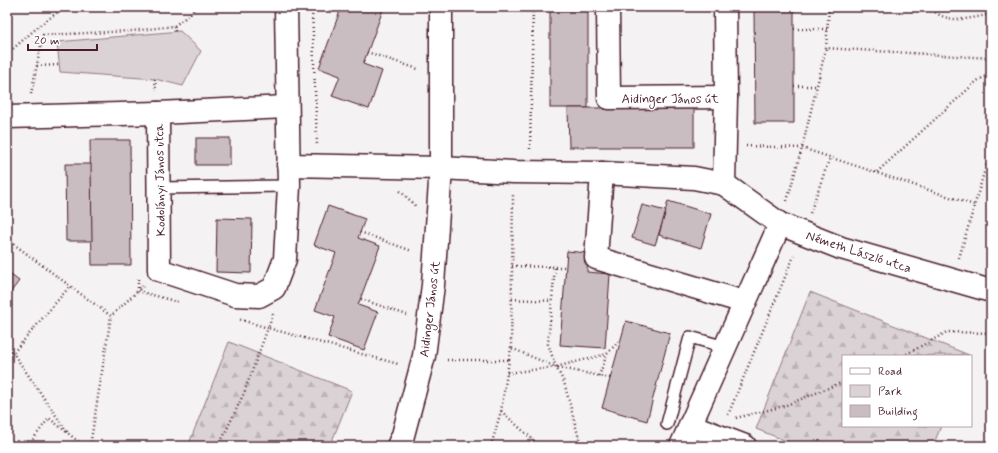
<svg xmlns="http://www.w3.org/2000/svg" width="998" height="453" viewBox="0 0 998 453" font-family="Mynerve,sans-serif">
<defs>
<pattern id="forest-firs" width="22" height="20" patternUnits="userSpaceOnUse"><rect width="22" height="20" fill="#dbd2d5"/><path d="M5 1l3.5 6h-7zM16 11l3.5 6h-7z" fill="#bdb4b7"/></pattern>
</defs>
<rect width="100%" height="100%" fill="#f4f2f2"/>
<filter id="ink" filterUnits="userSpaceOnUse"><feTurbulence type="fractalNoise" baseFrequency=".025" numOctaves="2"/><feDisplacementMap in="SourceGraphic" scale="8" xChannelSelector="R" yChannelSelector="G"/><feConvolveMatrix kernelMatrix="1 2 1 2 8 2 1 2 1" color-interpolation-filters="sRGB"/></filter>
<g filter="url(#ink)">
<!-- green -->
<path fill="#dbd2d5" stroke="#927880" d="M 180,31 L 201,51 L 183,86 L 155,79 L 60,72 L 57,42 Z"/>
<!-- forest -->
<g fill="url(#forest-firs)" stroke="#927880">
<path d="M 810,292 L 969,355 L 843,356 L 843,426 L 941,426 L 933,446 L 799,446 L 756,429 Z"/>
<path d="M 229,342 L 352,391 L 330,446 L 188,446 Z"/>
</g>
<!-- building -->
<g fill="#cabdc1" stroke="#4a1f2b">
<path d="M 328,7 L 384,7 L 363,64 L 382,71 L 369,109 L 332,96 L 340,76 L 319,68 L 340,11 Z"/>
<rect x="550" y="7" width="38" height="101"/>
<path d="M 754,7 L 794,7 L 794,123 L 755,123 Z"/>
<path d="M 568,108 L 694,108 L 694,147 L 569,147 Z"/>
<rect x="196" y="138" width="34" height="27"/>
<path d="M 90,140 L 130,140 L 131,265 L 92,265 Z"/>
<path d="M 65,164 L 91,164 L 92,241 L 66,241 Z"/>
<path d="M 668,201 L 711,214 L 701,248 L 659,235 Z"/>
<path d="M 642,205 L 666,211 L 655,245 L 632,238 Z"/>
<path d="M 328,206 L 365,219 L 358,238 L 380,246 L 358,305 L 378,312 L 364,350 L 328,337 L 335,317 L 315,310 L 336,253 L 314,245 Z"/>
<path d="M 217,218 L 252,219 L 251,273 L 216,272 Z"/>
<path d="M 567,251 L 588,253 L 587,272 L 610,274 L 605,348 L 560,345 Z"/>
<path d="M 7,272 L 19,281 L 7,297 Z"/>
<path d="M 626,321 L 670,333 L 647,421 L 602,408 Z"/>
</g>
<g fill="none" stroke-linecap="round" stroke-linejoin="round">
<defs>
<g id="service">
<path d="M 159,188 L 289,186"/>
<path d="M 667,424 L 690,337 L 725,347"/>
</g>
<g id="minor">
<path d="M 608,7 L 609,98 L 726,97"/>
<path d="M 725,7 L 726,97 L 724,184 L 780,224 L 841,248 L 991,291"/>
<path d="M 158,113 L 159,270 L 235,295 L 259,296 L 274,288 L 285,259 L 289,186 L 286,7"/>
<path d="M 7,117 L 158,113 L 287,107"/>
<path d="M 288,165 L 441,168 L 513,172 L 602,173 L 694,178 L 724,184"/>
<path d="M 602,173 L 596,258 L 744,302"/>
<path d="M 690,425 L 745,446"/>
<path d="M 681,446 L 780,224"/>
</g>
<path id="tertiary" d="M 398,446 L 403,435 L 424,356 L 433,285 L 441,168 L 441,7"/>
</defs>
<!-- service casing -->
<use href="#service" stroke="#4a1f2b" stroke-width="14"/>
<!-- minor casing -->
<use href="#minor" stroke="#4a1f2b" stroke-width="25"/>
<!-- tertiary casing -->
<use href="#tertiary" stroke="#4a1f2b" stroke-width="25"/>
<!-- path -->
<g stroke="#4a1f2b" stroke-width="2.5" stroke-dasharray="1 3" stroke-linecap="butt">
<path d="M 312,7 L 317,144"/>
<path d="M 829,7 L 826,48 L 991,58"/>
<path d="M 929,7 C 947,25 968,19 991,14"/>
<path d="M 174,26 L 175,31"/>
<path d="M 794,29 L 827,29"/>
<path d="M 367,52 L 418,69"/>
<path d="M 7,54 L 39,26 L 65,7"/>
<path d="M 37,66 L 59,65"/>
<path d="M 155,79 L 156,91"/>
<path d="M 794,86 L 817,86"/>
<path d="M 31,94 L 43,35 L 132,31 L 174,26 L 193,12 L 193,7"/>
<path d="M 746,146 L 802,148 L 974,205"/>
<path d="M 530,149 L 533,7"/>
<path d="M 877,172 L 977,81 L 991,73"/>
<path d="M 400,191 L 414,204 L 415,206"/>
<path d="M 787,201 L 802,148 L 826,48"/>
<path d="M 810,213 L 830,157"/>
<path d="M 360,232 L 412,251"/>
<path d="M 7,239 L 70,286 L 111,316 L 143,286"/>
<path d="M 959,258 L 991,149"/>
<path d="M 512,266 L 555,267 L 548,344 L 556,367 L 564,382 L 581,446"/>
<path d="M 555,267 L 566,267"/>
<path d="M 138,279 L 138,291 L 178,302"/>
<path d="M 361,299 L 407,315"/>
<path d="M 512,299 L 552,301"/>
<path d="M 273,314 L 268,328 L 398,364"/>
<path d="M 7,349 L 13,353 L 70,286"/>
<path d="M 903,356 L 947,332 L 991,333"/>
<path d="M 7,360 L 13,353 L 68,433"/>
<path d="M 447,360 L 509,360"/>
<path d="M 507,373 L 556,367 L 511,348"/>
<path d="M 599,376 L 607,354"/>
<path d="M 610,378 L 556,367 L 607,354 L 620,340"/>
<path d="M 501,411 L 540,446"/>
<path d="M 728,415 L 795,253"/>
<path d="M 736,418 L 784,406 L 843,382"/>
<path d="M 28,446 L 49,418 L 84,446"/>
<path d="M 90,446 L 111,316"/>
<path d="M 219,446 L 244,393 L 268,328 L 238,319"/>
<path d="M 491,446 L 501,411 L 511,348 L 513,195"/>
</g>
<!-- service -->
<use href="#service" stroke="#fff" stroke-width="11"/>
<!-- minor -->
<use href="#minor" stroke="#fff" stroke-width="22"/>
<!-- tertiary -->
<use href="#tertiary" stroke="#fff" stroke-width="22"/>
</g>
</g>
<g text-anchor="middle" stroke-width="3" stroke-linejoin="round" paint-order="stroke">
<!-- street labels -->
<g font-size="13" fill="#4a1f2b" stroke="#fff">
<text x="670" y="103">Aidinger János út</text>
<text transform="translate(159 180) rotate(-91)" y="5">Kodolányi János utca</text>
<text transform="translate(859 251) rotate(18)" y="5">Németh László utca</text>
<text transform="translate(429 309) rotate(-83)" y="5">Aidinger János út</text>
</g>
</g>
<!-- margin -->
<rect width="998" height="453" fill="none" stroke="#fff" stroke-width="24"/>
<rect x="12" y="12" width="974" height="429" fill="none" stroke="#4a1f2b" stroke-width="1.5" filter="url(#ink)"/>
<!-- legend -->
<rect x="842" y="355" width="130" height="72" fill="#ffffff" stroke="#b7a5aa"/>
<rect x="850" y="368" width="20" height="6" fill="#ffffff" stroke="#b7a5aa"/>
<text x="878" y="375" font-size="12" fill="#4a1f2b">Road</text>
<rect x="850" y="385" width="20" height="12" fill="#dbd2d5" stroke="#b7a5aa"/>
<text x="878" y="395" font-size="12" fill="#4a1f2b">Park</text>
<rect x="850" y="405" width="20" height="12" fill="#cabdc1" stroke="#b7a5aa"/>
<text x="878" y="415" font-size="12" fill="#4a1f2b">Building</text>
<!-- scale -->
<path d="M28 44v6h69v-6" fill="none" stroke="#4a1f2b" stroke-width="2"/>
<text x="34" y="44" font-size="12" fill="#4a1f2b" stroke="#ffffff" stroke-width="3" paint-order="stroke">20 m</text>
</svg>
